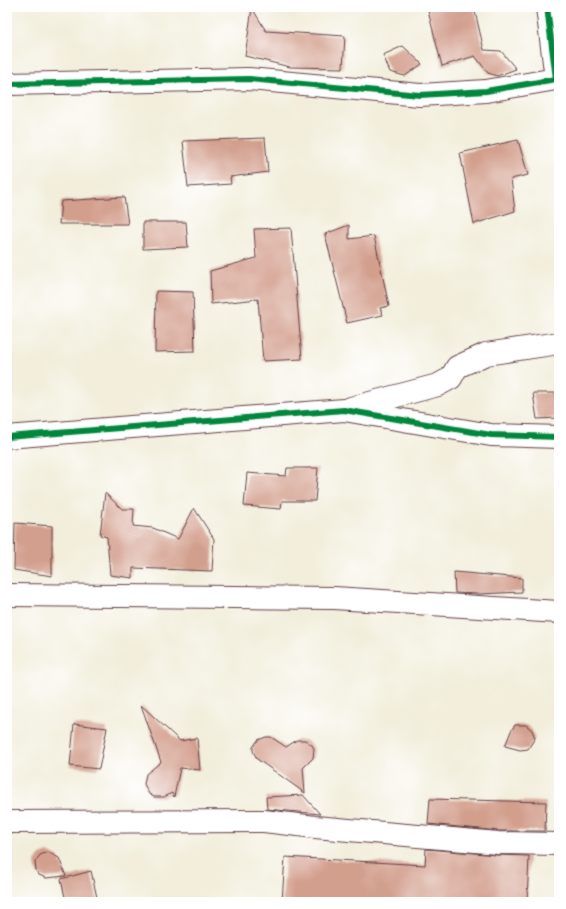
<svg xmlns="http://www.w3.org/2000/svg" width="566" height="909" viewBox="0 0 566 909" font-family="Caveat,sans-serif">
<rect width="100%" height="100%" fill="#fff"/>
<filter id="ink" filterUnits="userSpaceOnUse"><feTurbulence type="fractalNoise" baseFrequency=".025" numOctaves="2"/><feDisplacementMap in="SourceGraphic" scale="8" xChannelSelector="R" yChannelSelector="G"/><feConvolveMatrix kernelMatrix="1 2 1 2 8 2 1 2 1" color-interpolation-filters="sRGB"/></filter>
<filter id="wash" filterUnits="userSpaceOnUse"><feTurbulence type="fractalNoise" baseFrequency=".012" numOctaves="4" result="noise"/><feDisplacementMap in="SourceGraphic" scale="16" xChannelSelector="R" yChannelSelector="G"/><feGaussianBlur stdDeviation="0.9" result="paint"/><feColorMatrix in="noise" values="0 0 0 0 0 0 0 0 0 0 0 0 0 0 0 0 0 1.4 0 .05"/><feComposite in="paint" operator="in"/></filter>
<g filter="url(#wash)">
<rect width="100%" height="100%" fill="#f2eedb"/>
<g id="blocks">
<!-- building -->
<g fill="#d39f8d">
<path d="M 427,7 L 474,7 L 484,50 L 501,51 L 516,69 L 497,76 L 488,73 L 475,56 L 442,66 Z"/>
<path d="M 252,8 L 266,31 L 345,36 L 343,68 L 290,67 L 245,56 Z"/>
<path d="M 403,46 L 422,64 L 405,76 L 390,72 L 383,55 Z"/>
<path d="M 265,138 L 268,172 L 230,177 L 231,184 L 188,187 L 183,141 Z"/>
<path d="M 518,140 L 528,175 L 511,179 L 515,211 L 474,224 L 460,153 Z"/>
<path d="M 124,197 L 128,224 L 59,224 L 61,201 Z"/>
<path d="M 143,222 L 186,222 L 188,247 L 143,249 Z"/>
<path d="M 349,225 L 349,239 L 374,236 L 389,306 L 380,308 L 383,315 L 347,323 L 325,234 Z"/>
<path d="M 291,228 L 302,359 L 263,361 L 258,299 L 211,304 L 210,271 L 256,258 L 254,229 Z"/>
<path d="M 156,291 L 193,292 L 195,351 L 155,352 Z"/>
<path d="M 533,393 L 559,393 L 559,418 L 537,419 Z"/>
<path d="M 287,468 L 318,468 L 315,501 L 282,501 L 281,509 L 244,506 L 247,473 L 286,476 Z"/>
<path d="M 105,493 L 122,509 L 134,509 L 133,526 L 153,528 L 178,539 L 194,508 L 214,539 L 212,571 L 133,568 L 133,578 L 110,575 L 107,537 L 100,535 Z"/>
<path d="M 15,523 L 52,526 L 52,576 L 14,570 Z"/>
<path d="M 454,572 L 522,578 L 522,592 L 479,594 L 455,593 Z"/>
<path d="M 141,705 L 180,741 L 197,738 L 200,770 L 180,768 L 174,797 L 172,793 L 164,797 L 154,797 L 149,794 L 144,784 L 146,774 L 161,762 Z"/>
<path d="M 74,724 L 107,728 L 99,769 L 70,766 Z"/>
<path d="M 515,725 L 526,725 L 532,730 L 535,738 L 528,749 L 520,750 L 505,746 L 511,731 Z"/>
<path d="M 266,737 L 271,737 L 286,747 L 297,740 L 305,740 L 312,745 L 314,749 L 313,758 L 303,768 L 305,793 L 257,759 L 253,751 L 253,747 L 258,740 Z"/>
<path d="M 303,795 L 320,814 L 267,809 L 266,797 Z"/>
<path d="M 430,799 L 546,802 L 545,831 L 499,831 L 428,824 Z"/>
<path d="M 426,849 L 497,855 L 529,856 L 527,902 L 282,902 L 285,857 L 425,865 Z"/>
<path d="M 48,852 L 59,858 L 66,876 L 46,878 L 39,875 L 36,871 L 35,862 L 40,855 Z"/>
<path d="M 91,871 L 98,902 L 66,902 L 61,879 Z"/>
</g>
</g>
</g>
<g filter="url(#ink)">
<use href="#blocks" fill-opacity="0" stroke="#633e45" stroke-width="1"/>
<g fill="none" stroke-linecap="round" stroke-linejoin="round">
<defs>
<g id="minor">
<path d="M 7,84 L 249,79 L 420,95 L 486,91 L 556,79 L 547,7"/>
<path d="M 351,408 L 438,385 L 451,378 L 457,367 L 486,354 L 559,343"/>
<path d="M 7,437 L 344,410 L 491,435 L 559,437"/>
<path d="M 7,595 L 334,598 L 559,612"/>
<path d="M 7,822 L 264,821 L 315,827 L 498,843 L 559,844"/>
</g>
</defs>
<!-- minor casing -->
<use href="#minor" stroke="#633e45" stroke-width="24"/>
<!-- minor -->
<use href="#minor" stroke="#fff" stroke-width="22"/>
<defs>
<g id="cycleway">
<path d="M 7,84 L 249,79 L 420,95 L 486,91 L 556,79 L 547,7"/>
<path d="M 7,437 L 344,410 L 491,435 L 559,437"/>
</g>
</defs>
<!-- cycleway casing -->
<use href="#cycleway" stroke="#fff" stroke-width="8"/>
<!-- cycleway -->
<use href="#cycleway" stroke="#00873e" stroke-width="6"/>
</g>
</g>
<!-- margin -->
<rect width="566" height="909" fill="none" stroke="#fff" stroke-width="24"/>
</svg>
